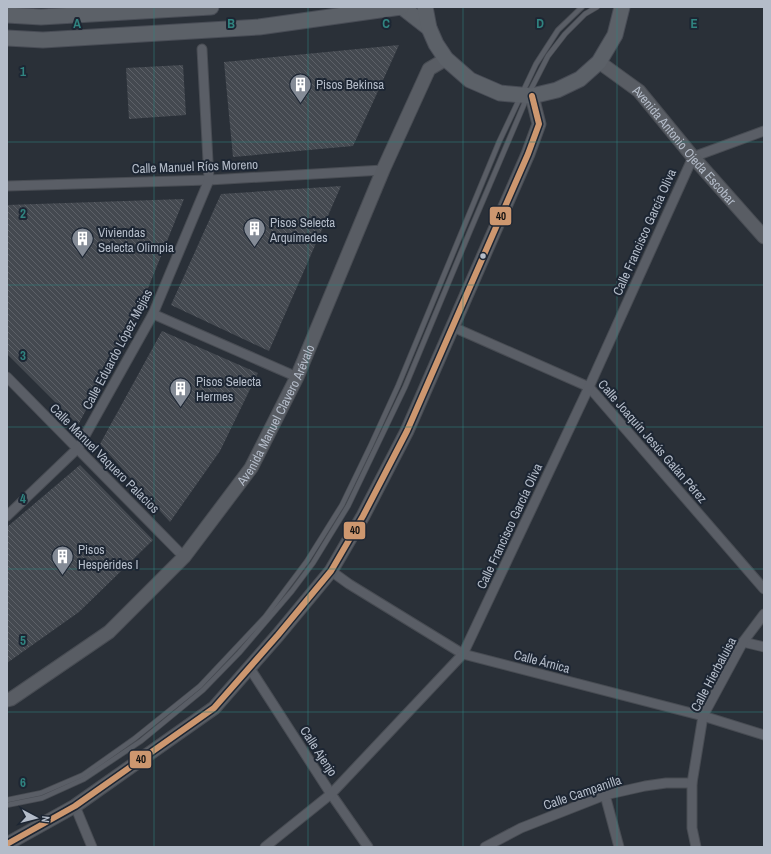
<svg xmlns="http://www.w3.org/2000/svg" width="771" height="854" viewBox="0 0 771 854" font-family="'Archivo Narrow',sans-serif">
<defs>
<pattern id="building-back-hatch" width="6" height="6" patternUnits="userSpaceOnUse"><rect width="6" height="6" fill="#444950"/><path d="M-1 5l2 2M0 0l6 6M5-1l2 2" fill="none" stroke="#5d6168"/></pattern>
</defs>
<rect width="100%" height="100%" fill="#2a3038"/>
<!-- building -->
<g fill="url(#building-back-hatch)">
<path d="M 399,45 L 353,146 L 233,157 L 224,62 Z"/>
<path d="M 183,65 L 186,115 L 129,119 L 126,68 Z"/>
<path d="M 341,186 L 269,351 L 171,305 L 221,194 Z"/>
<path d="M 184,199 L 138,313 L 78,425 L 7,354 L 7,205 Z"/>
<path d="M 162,331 L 258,373 L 220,451 L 170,522 L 100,444 Z"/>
<path d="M 80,465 L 153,540 L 79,612 L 7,663 L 7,527 Z"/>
</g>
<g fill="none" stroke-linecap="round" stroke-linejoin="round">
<defs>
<g id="lane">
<path d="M 7,800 L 41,793 L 83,775 L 134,739 L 200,686 L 265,617 L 307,561 L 342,505 L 371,445 L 398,386 L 499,142 L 536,64 L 558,30 L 582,7"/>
<path d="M 7,805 L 42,798 L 84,779 L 141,741 L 203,690 L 239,653 L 292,591 L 313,563 L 348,506 L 405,387 L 470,231 L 528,95 L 548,56 L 565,34 L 585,14 L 597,7"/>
</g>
<g id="street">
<path d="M 7,186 L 209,180 L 383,170"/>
<path d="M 153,314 L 297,377"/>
<path d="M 453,327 L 589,387 L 764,589"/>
<path d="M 7,377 L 184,557"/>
<path d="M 7,516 L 78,448 L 153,314 L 209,180 L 202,49"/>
<path d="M 331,571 L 349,584 L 463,654 L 703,716 L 764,735"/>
<path d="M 743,642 L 764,647"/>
<path d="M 249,667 L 331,794 L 368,847"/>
<path d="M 605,795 L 619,847"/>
<path d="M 75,806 L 92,847"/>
<path d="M 265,847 L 331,794 L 463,654 L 589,387 L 693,157 L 764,131"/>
<path d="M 485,847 L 521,828 L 605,795 L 645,786 L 666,783 L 692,783"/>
<path d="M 696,847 L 692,828 L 692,783 L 703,716 L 743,642 L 764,614"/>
</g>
<g id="secondary">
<path id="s1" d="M 599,62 L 639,91 L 693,157 L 764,237"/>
<path id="s2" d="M 7,700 L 11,699 L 109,632 L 184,557 L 251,468 L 297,377 L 383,170 L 429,69 L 446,59"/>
<path d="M 7,844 L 75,806 L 214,708 L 278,635 L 331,571 L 363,516 L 407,431 L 528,154 L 539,124 L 532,96"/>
</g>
<g id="primary">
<path d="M 402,7 L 429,28"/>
<path d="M 425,7 L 429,28 L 436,44 L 446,59 L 470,80 L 500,93 L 532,96 L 557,90 L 580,79 L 599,62 L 615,35 L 622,7"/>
<path d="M 7,15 L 41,17 L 211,7"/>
<path d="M 7,38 L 43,40 L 259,27 L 401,7"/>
</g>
</defs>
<!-- lane casing -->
<use href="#lane" stroke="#484c53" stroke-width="6"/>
<!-- street casing -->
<use href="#street" stroke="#484c53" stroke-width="11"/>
<!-- secondary casing -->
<use href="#secondary" stroke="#484c53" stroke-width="15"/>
<!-- primary casing -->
<use href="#primary" stroke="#484c55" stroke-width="17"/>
<!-- lane -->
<use href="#lane" stroke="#5a5e66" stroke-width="4.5"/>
<!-- street -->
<use href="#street" stroke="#5a5e66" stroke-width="9"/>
<!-- secondary -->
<use href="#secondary" stroke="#595d64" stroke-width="13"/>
<!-- primary -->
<use href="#primary" stroke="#5c6168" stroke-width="15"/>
<defs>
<path id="bus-1" d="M 7,844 L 75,806 L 214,708 L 278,635 L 331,571 L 363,516 L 407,431 L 528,154 L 539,124 L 532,96"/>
</defs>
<!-- bus-1 casing -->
<use href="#bus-1" stroke="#1d2633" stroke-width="9"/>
<!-- bus-1 -->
<use href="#bus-1" stroke="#cd976f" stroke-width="6"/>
</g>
<!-- grid -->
<path fill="none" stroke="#308480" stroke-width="1" stroke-opacity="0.55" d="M 154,7 L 154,847M 308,7 L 308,847M 463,7 L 463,847M 617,7 L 617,847M 7,142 L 764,142M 7,285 L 764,285M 7,427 L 764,427M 7,569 L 764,569M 7,712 L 764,712"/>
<!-- icons -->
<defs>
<symbol id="building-pin" viewBox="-11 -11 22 30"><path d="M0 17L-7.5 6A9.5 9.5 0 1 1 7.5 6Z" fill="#848b96" stroke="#1d2633"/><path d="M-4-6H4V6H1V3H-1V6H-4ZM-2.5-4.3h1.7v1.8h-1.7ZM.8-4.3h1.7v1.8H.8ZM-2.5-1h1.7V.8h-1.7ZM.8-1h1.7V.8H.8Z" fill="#fff"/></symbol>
</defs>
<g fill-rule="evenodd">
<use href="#building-pin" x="288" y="72" width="25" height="34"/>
<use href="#building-pin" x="242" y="216" width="25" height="34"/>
<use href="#building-pin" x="70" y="226" width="25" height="34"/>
<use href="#building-pin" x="168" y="376" width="25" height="34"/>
<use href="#building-pin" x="50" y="544" width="25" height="34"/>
</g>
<!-- markers -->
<circle fill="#b4bcc9" stroke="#1d2633" stroke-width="1.5" cx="483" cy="256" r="3.5"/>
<g text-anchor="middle" stroke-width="4" stroke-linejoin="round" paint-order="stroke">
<!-- poi labels -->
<g font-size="13" fill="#b4bcc9" stroke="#1d2633" text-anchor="start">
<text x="316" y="89">Pisos Bekinsa</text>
<text x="270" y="227">Pisos Selecta<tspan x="270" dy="15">Arquímedes</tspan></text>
<text x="98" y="237">Viviendas<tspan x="98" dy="15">Selecta Olimpia</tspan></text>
<text x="196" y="386">Pisos Selecta<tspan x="196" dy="15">Hermes</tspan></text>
<text x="78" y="554">Pisos<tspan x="78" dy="15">Hespérides I</tspan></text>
</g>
<!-- street labels -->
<g font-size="13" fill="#b4bcc9" stroke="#1d2633">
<text dy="5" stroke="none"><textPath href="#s1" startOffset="120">Avenida Antonio Ojeda Escobar</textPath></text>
<text transform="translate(195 166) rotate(-2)" y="5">Calle Manuel Ríos Moreno</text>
<text transform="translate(644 232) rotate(-66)" y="5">Calle Francisco García Oliva</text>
<text transform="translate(117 349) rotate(-62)" y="5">Calle Eduardo López Mejías</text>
<text dy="5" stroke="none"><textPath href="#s2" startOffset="399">Avenida Manuel Clavero Arévalo</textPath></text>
<text transform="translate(653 441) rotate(49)" y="5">Calle Joaquín Jesús Galán Pérez</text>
<text transform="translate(105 458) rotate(45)" y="5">Calle Manuel Vaquero Palacios</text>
<text transform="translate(509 526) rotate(-65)" y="5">Calle Francisco García Oliva</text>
<text transform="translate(542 661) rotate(15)" y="5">Calle Árnica</text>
<text transform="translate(713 674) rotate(-62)" y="5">Calle Hierbaluisa</text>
<text transform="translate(319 751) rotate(57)" y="5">Calle Ajenjo</text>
<text transform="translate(582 792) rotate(-19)" y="5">Calle Campanilla</text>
</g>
</g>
<g font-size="13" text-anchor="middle" font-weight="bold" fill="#308480" stroke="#1d2633" stroke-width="4" stroke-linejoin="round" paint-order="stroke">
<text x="77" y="28">A</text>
<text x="231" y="28">B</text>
<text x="386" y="28">C</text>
<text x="540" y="28">D</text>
<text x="694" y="28">E</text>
<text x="23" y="76">1</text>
<text x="23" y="218">2</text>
<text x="23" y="360">3</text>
<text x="23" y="503">4</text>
<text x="23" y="645">5</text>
<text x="23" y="787">6</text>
</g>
<g stroke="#1d2633" stroke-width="1.5">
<rect x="489" y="206" width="23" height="20" rx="4" fill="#cd976f"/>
<rect x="343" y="521" width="23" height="19" rx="4" fill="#cd976f"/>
<rect x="129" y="750" width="23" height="19" rx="4" fill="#cd976f"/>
</g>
<g font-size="11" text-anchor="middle" font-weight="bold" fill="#111">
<text x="501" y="220">40</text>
<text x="355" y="534">40</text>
<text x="141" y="763">40</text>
</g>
<!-- border -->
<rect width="771" height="854" fill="none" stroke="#b4bcc9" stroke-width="16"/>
<!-- north arrow -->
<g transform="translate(36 818) rotate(97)" stroke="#1d2633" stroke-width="3" paint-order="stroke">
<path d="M0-3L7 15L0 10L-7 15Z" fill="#b4bcc9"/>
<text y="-6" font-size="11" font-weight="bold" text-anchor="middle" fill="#b4bcc9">N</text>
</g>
</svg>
